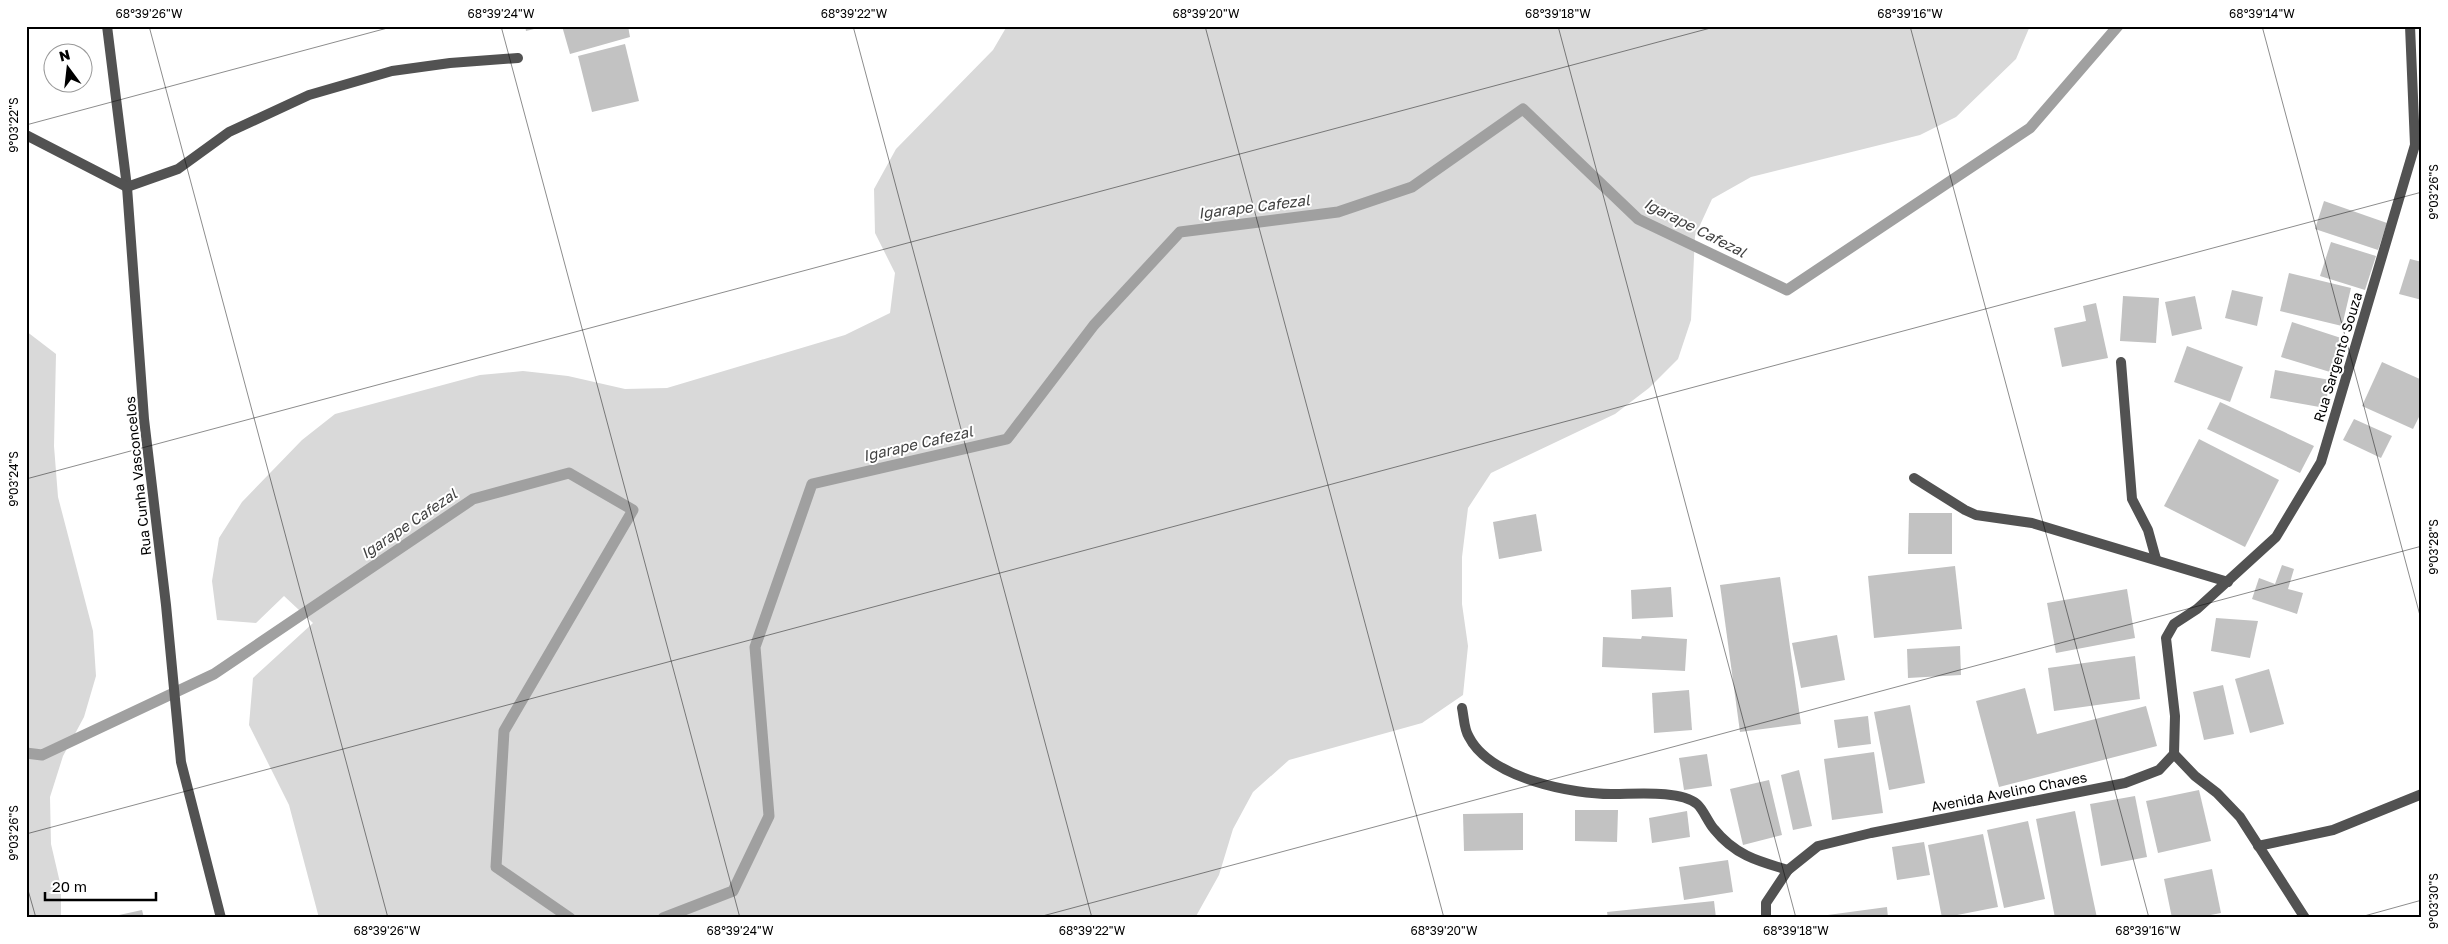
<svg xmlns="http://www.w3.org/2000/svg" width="2448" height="944" viewBox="0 0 2448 944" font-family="'Golos Text',sans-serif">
<rect width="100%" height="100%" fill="#fff"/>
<!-- green -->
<g fill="#d9d9d9">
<path d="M 1007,26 L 2030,26 L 2016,59 L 1956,117 L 1920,135 L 1751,177 L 1712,199 L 1695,236 L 1691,320 L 1678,359 L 1649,388 L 1615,414 L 1491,473 L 1468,508 L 1462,557 L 1462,604 L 1468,646 L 1463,695 L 1422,723 L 1289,760 L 1253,792 L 1233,829 L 1219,875 L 1195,918 L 319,918 L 289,805 L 249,725 L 253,678 L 313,623 L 284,596 L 256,623 L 217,620 L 212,581 L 219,538 L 242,502 L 302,440 L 335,414 L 480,375 L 523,371 L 568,376 L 625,389 L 667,388 L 845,335 L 890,313 L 895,273 L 875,233 L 874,189 L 896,149 L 993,50 Z"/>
<path d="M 26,331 L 56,354 L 54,446 L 58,497 L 93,631 L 96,676 L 84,717 L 63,756 L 50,797 L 51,844 L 61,887 L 61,918 L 26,918 Z"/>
</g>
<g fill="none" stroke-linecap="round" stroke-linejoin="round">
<!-- stream -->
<g stroke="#a0a0a0" stroke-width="11">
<path d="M 26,753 L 42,755 L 214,674 L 473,499 L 569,473 L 633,510 L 504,731 L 496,867 L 570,918"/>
<path d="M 663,918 L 733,891 L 769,816 L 755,647 L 812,484 L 1007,439 L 1094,325 L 1180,232 L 1338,212 L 1412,187 L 1523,109 L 1638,219 L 1787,290 L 2030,128 L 2118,26"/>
</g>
</g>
<!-- building -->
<g fill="#c2c2c2">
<path d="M 525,26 L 542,26 L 542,27 L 526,31 Z"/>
<path d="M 562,26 L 628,26 L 630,37 L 570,54 Z"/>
<path d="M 625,44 L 639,101 L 592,112 L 578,56 Z"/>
<path d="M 2324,201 L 2387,223 L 2378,250 L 2315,229 Z"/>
<path d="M 2331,242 L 2376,256 L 2365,290 L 2320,276 Z"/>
<path d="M 2410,259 L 2422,262 L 2422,300 L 2399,294 Z"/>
<path d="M 2289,273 L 2351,288 L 2342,326 L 2280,311 Z"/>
<path d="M 2232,290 L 2263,297 L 2257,326 L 2225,318 Z"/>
<path d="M 2123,296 L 2159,298 L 2156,343 L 2120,341 Z"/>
<path d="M 2195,296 L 2202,329 L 2172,336 L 2165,302 Z"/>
<path d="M 2096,303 L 2108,358 L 2062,367 L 2054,328 L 2086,321 L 2083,306 Z"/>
<path d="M 2292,322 L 2341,338 L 2330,372 L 2281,357 Z"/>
<path d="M 2187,346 L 2243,367 L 2230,402 L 2174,382 Z"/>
<path d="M 2382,362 L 2422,380 L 2422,411 L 2413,429 L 2362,406 Z"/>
<path d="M 2275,370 L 2330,380 L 2325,408 L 2270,398 Z"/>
<path d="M 2220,402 L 2314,446 L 2300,473 L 2207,429 Z"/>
<path d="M 2354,419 L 2392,436 L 2381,458 L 2343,440 Z"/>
<path d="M 2199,439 L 2279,480 L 2245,547 L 2164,506 Z"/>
<path d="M 1909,513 L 1952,513 L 1952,554 L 1908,554 Z"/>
<path d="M 1536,514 L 1542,551 L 1499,559 L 1493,522 Z"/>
<path d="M 2282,565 L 2294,569 L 2288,589 L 2303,593 L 2297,614 L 2252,599 L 2259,578 L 2275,584 Z"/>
<path d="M 1955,566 L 1962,629 L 1874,638 L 1868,576 Z"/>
<path d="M 1780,577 L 1801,724 L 1740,732 L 1720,585 Z"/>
<path d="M 1671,587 L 1673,617 L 1632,619 L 1631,590 Z"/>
<path d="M 2127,589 L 2135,638 L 2056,653 L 2047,603 Z"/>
<path d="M 2216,618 L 2258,621 L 2250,658 L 2211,651 Z"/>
<path d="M 1837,635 L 1845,680 L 1801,688 L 1792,643 Z"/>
<path d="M 1642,636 L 1687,639 L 1685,671 L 1602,667 L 1603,637 L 1641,639 Z"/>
<path d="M 1960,646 L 1961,675 L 1908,678 L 1907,649 Z"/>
<path d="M 2135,656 L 2140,699 L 2054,711 L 2048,668 Z"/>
<path d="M 2269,669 L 2284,724 L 2250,733 L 2235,679 Z"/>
<path d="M 2223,685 L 2234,734 L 2204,740 L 2193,692 Z"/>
<path d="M 2025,688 L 2037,734 L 2146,706 L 2157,746 L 1999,787 L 1976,701 Z"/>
<path d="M 1689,690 L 1692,730 L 1654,733 L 1652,693 Z"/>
<path d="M 1910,705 L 1925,783 L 1889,790 L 1874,712 Z"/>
<path d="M 1868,716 L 1871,744 L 1838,748 L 1834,720 Z"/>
<path d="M 1874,752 L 1883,813 L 1832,820 L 1824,759 Z"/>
<path d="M 1707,754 L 1712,786 L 1684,790 L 1679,758 Z"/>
<path d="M 1799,770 L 1812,826 L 1793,830 L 1781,775 Z"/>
<path d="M 1769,780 L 1782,835 L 1743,845 L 1730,789 Z"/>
<path d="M 2199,790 L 2211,841 L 2158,853 L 2146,801 Z"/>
<path d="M 2135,796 L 2147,857 L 2101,866 L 2090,804 Z"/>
<path d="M 1575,810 L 1618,810 L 1617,842 L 1575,841 Z"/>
<path d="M 1687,811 L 1690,837 L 1652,843 L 1649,818 Z"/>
<path d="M 2075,811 L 2089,880 L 2097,918 L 2055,918 L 2036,819 Z"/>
<path d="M 1523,813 L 1523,850 L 1464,851 L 1463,814 Z"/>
<path d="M 2028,821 L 2045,899 L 2004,908 L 1987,830 Z"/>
<path d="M 1983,834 L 1998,907 L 1942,918 L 1928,845 Z"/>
<path d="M 1924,842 L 1930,875 L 1897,880 L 1892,847 Z"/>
<path d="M 1728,860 L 1733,892 L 1684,900 L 1679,867 Z"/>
<path d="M 2212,869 L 2221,913 L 2195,918 L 2172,918 L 2164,879 Z"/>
<path d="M 1714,901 L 1716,918 L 1608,918 L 1607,912 Z"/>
<path d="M 1887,907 L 1888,918 L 1814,918 L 1813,917 Z"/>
<path d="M 142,910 L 144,918 L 110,918 L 110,917 Z"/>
</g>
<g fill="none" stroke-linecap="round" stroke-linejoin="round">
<!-- minor -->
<g stroke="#525252" stroke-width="10">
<path d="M 107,26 L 127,187 L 144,419 L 166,605 L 181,762 L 221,918"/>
<path d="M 26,135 L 127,187 L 178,169 L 229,132 L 309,95 L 392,71 L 450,63 L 518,58"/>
<path d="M 2121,362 L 2132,499 L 2148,530 L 2156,559"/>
<path d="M 1914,478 L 1965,510 L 1976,515 L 2032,523 L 2228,582"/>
<path d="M 1462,708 C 1464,717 1464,730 1469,737 C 1490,778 1573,795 1615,794 C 1636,794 1680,790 1697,804 C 1703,809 1708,822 1714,829 C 1735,855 1757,861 1788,870"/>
<path d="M 2174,754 L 2195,776 L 2217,793 L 2240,817 L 2305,918"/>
<path d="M 2258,846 L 2333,830 L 2422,794"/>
<path d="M 1766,918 L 1766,903 L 1788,870 L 1818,846 L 1871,833 L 2125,783 L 2159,770 L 2174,754 L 2175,716 L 2166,638 L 2174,624 L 2197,609 L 2276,537 L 2321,462 L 2415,145 L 2410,26"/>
</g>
</g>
<!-- ticks -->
<path fill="none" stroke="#000" stroke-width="1" stroke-opacity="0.45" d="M 149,26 L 388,918M 501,26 L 740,918M 853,26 L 1092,918M 1205,26 L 1444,918M 1558,26 L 1796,918M 1910,26 L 2149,918M 2262,26 L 2422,623M 26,125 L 395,26M 26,479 L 1718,26M 26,834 L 2422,192M 26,883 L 36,918M 1035,918 L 2422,546M 2357,918 L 2422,900"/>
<g text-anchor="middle" stroke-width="4" stroke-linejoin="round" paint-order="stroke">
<!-- street labels -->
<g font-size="14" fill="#000" stroke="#fff">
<text transform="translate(2338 357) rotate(-73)" y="5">Rua Sargento Souza</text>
<text transform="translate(138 476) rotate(-96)" y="5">Rua Cunha Vasconcelos</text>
<text transform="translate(2009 792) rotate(-11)" y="5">Avenida Avelino Chaves</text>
</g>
<!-- water labels -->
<g font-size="15" font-style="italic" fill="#414141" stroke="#fff">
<text transform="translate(1254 207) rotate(-7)" y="5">Igarape Cafezal</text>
<text transform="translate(1695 228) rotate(27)" y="5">Igarape Cafezal</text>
<text transform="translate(918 444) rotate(-13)" y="5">Igarape Cafezal</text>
<text transform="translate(409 524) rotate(-34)" y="5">Igarape Cafezal</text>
</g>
</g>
<!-- border -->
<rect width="2448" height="944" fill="none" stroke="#ffffff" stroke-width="55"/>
<!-- north arrow -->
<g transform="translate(68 68) rotate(345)"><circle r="24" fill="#ffffff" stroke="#999999"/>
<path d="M0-4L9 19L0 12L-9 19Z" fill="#000000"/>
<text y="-8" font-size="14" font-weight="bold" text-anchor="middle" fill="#000000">N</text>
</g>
<!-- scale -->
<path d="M45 892v8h111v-8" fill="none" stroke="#000000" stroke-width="2.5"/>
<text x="52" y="892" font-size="15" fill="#000000" stroke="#ffffff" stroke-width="4" paint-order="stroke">20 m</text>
<rect x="28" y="28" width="2392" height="888" fill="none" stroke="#000" stroke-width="2"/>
<g font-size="12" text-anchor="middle" fill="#000">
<text x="149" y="18">68°39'26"W</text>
<text x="501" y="18">68°39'24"W</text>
<text x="854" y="18">68°39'22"W</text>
<text x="1206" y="18">68°39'20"W</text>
<text x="1558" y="18">68°39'18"W</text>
<text x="1910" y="18">68°39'16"W</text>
<text x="2262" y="18">68°39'14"W</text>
<text transform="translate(14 125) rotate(-90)" y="4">9°03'22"S</text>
<text transform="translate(2434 192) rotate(-90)" y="4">9°03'26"S</text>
<text transform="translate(14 479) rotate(-90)" y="4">9°03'24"S</text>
<text transform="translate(2434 547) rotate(-90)" y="4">9°03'28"S</text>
<text transform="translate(14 833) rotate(-90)" y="4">9°03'26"S</text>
<text transform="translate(2434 901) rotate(-90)" y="4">9°03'30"S</text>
<text x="387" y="935">68°39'26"W</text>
<text x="740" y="935">68°39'24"W</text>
<text x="1092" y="935">68°39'22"W</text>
<text x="1444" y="935">68°39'20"W</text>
<text x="1796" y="935">68°39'18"W</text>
<text x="2148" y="935">68°39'16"W</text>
</g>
</svg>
